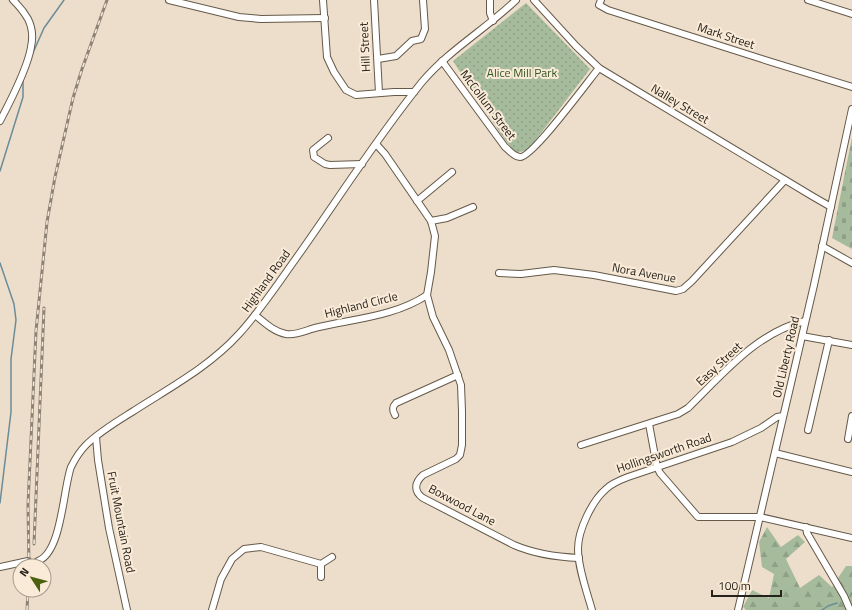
<svg xmlns="http://www.w3.org/2000/svg" width="852" height="610" viewBox="0 0 852 610" font-family="'Titillium Web',sans-serif">
<defs>
<pattern id="forest-firs" width="22" height="20" patternUnits="userSpaceOnUse"><rect width="22" height="20" fill="#a5bb9b"/><path d="M5 1l3.5 6h-7zM16 11l3.5 6h-7z" fill="#8ea085"/></pattern>
<pattern id="cemetery-stones" width="16" height="16" patternUnits="userSpaceOnUse"><rect width="16" height="16" fill="#a5bb9b"/><path d="M2 7V4a2 2 0 0 1 4 0v3zM10 15v-3a2 2 0 0 1 4 0v3z" fill="#8ea085"/></pattern>
<pattern id="park-dots" width="8" height="8" patternUnits="userSpaceOnUse"><rect width="8" height="8" fill="#a5bb9b"/><path d="M2 2h.1M6 6h.1" fill="none" stroke="#8ea085" stroke-width="1.8" stroke-linecap="round"/></pattern>
</defs>
<rect width="100%" height="100%" fill="#eddecb"/>
<!-- forest -->
<path fill="url(#forest-firs)" d="M 767,527 L 781,547 L 798,535 L 805,542 L 786,559 L 800,588 L 819,575 L 832,587 L 846,566 L 852,566 L 852,610 L 746,610 L 743,607 L 752,590 L 769,598 L 774,574 L 762,567 L 759,542 Z"/>
<!-- cemetery -->
<path fill="url(#cemetery-stones)" d="M 852,137 L 852,249 L 832,238 Z"/>
<!-- park -->
<path fill="url(#park-dots)" d="M 526,3 L 590,69 L 528,150 L 516,153 L 505,140 L 453,61 Z"/>
<g fill="none" stroke-linecap="round" stroke-linejoin="round">
<!-- stream -->
<g stroke="#6a8c99" stroke-width="1.5">
<path d="M 32,55 L 44,28 L 64,0"/>
<path d="M 0,171 L 23,97 L 23,79"/>
<path d="M 0,263 L 14,304 L 16,320 L 11,359 L 11,412 L 0,503"/>
<path d="M 851,594 L 852,594"/>
<path d="M 822,610 L 828,606 L 837,603"/>
</g>
<defs>
<g id="minor">
<path d="M 169,0 L 239,17 L 261,19 L 325,18"/>
<path d="M 323,0 L 327,57 L 334,72 L 346,90 L 356,95 L 394,92 L 414,92"/>
<path d="M 374,0 L 379,93"/>
<path d="M 490,0 L 490,13 L 493,21"/>
<path d="M 534,0 L 576,46 L 599,68 L 812,196 L 831,207"/>
<path d="M 601,0 L 599,5 L 608,10 L 762,59 L 852,87"/>
<path d="M 808,0 L 852,14"/>
<path d="M 378,59 L 396,56 L 412,41 L 421,39 L 425,29 L 423,0"/>
<path d="M 442,61 L 505,147 C 509,150 514,157 520,157 C 532,158 589,80 599,68"/>
<path d="M 0,121 C 10,102 28,67 31,47 C 33,38 32,27 28,19 C 24,12 19,6 13,0"/>
<path d="M 328,138 L 313,150 L 314,157 L 325,164 L 330,165 L 362,164"/>
<path d="M 417,201 L 452,172"/>
<path d="M 431,221 L 447,218 L 473,207"/>
<path d="M 822,246 L 852,263"/>
<path d="M 499,273 L 521,274 L 554,270 L 594,275 L 676,291 L 683,289 L 692,281 L 785,180"/>
<path d="M 427,295 L 433,317 L 449,350 L 461,385 L 462,411 L 462,445 L 460,455 L 456,459 L 423,475 C 415,482 413,491 423,498 L 514,545 C 535,554 556,557 579,558"/>
<path d="M 255,315 C 264,322 274,332 286,334 C 297,336 308,329 319,327 C 354,319 396,316 427,295 L 431,272 L 435,236 L 431,221 L 385,154 L 376,144"/>
<path d="M 802,336 L 852,345"/>
<path d="M 395,415 C 392,410 392,407 396,403 L 458,375"/>
<path d="M 649,424 L 657,467 L 660,473 L 698,517 L 760,517 L 852,538"/>
<path d="M 808,430 L 829,340"/>
<path d="M 96,437 L 98,460 L 109,528 L 127,610"/>
<path d="M 848,439 L 852,416"/>
<path d="M 581,445 L 678,414 L 688,408 C 722,375 757,332 805,321"/>
<path d="M 775,453 L 852,472"/>
<path d="M 806,527 L 807,533 L 844,596 L 850,610"/>
<path d="M 38,561 C 62,552 63,489 71,467 C 75,459 80,451 86,445 C 99,432 116,422 132,412 C 169,388 209,367 239,334 C 259,312 275,288 292,264 C 335,204 375,140 422,82 C 449,50 486,29 516,0"/>
<path d="M 321,564 L 321,577"/>
<path d="M 0,567 L 28,561"/>
<path d="M 212,610 L 221,579 L 232,559 L 244,549 L 261,547 L 321,564 L 332,557"/>
<path d="M 592,610 C 587,592 578,568 578,549 C 578,530 592,501 606,489 C 612,483 620,480 628,477 L 732,442 L 761,428 L 777,417 L 783,416"/>
<path d="M 738,610 L 814,285 L 852,109"/>
</g>
</defs>
<!-- minor casing -->
<use href="#minor" stroke="#655949" stroke-width="8"/>
<!-- minor -->
<use href="#minor" stroke="#fff" stroke-width="6"/>
<defs>
<g id="rail">
<path d="M 34,544 L 44,308"/>
<path d="M 29,566 L 28,505 L 36,331 L 47,222 L 55,177 L 73,98 L 82,69 L 107,0"/>
<path d="M 27,610 L 28,590"/>
</g>
</defs>
<!-- rail casing -->
<use href="#rail" stroke="#8c8275" stroke-width="3"/>
<!-- rail -->
<use href="#rail" stroke="#faebd8" stroke-width="1.5" stroke-dasharray="4.5" stroke-linecap="butt"/>
</g>
<g text-anchor="middle" stroke-width="4" stroke-linejoin="round" paint-order="stroke">
<!-- street labels -->
<g font-size="12" fill="#26211a" stroke="#faebd8">
<text transform="translate(726 36) rotate(18)" y="4">Mark Street</text>
<text transform="translate(365 47) rotate(-93)" y="4">Hill Street</text>
<text transform="translate(680 104) rotate(31)" y="4">Nalley Street</text>
<text transform="translate(488 105) rotate(53)" y="4">McCollum Street</text>
<text transform="translate(644 273) rotate(10)" y="4">Nora Avenue</text>
<text transform="translate(266 281) rotate(-54)" y="4">Highland Road</text>
<text transform="translate(361 305) rotate(-14)" y="4">Highland Circle</text>
<text transform="translate(786 357) rotate(-77)" y="4">Old Liberty Road</text>
<text transform="translate(719 364) rotate(-43)" y="4">Easy Street</text>
<text transform="translate(664 453) rotate(-19)" y="4">Hollingsworth Road</text>
<text transform="translate(462 505) rotate(28)" y="4">Boxwood Lane</text>
<text transform="translate(121 522) rotate(79)" y="4">Fruit Mountain Road</text>
</g>
<!-- park labels -->
<g font-size="12" fill="#31551f" stroke="#faebd8">
<text x="522" y="77">Alice Mill Park</text>
</g>
</g>
<!-- north arrow -->
<g transform="translate(32 578) rotate(306)"><circle r="19" fill="#faebd8" stroke="#a59a8c"/>
<path d="M0-3L7 15L0 10L-7 15Z" fill="#4b610d"/>
<text y="-6" font-size="11" font-weight="bold" text-anchor="middle" fill="#26211a">N</text>
</g>
<!-- scale -->
<path d="M712 590v6h69v-6" fill="none" stroke="#26211a" stroke-width="2"/>
<text x="718" y="590" font-size="12" fill="#26211a" stroke="#faebd8" stroke-width="3" paint-order="stroke">100 m</text>
</svg>
